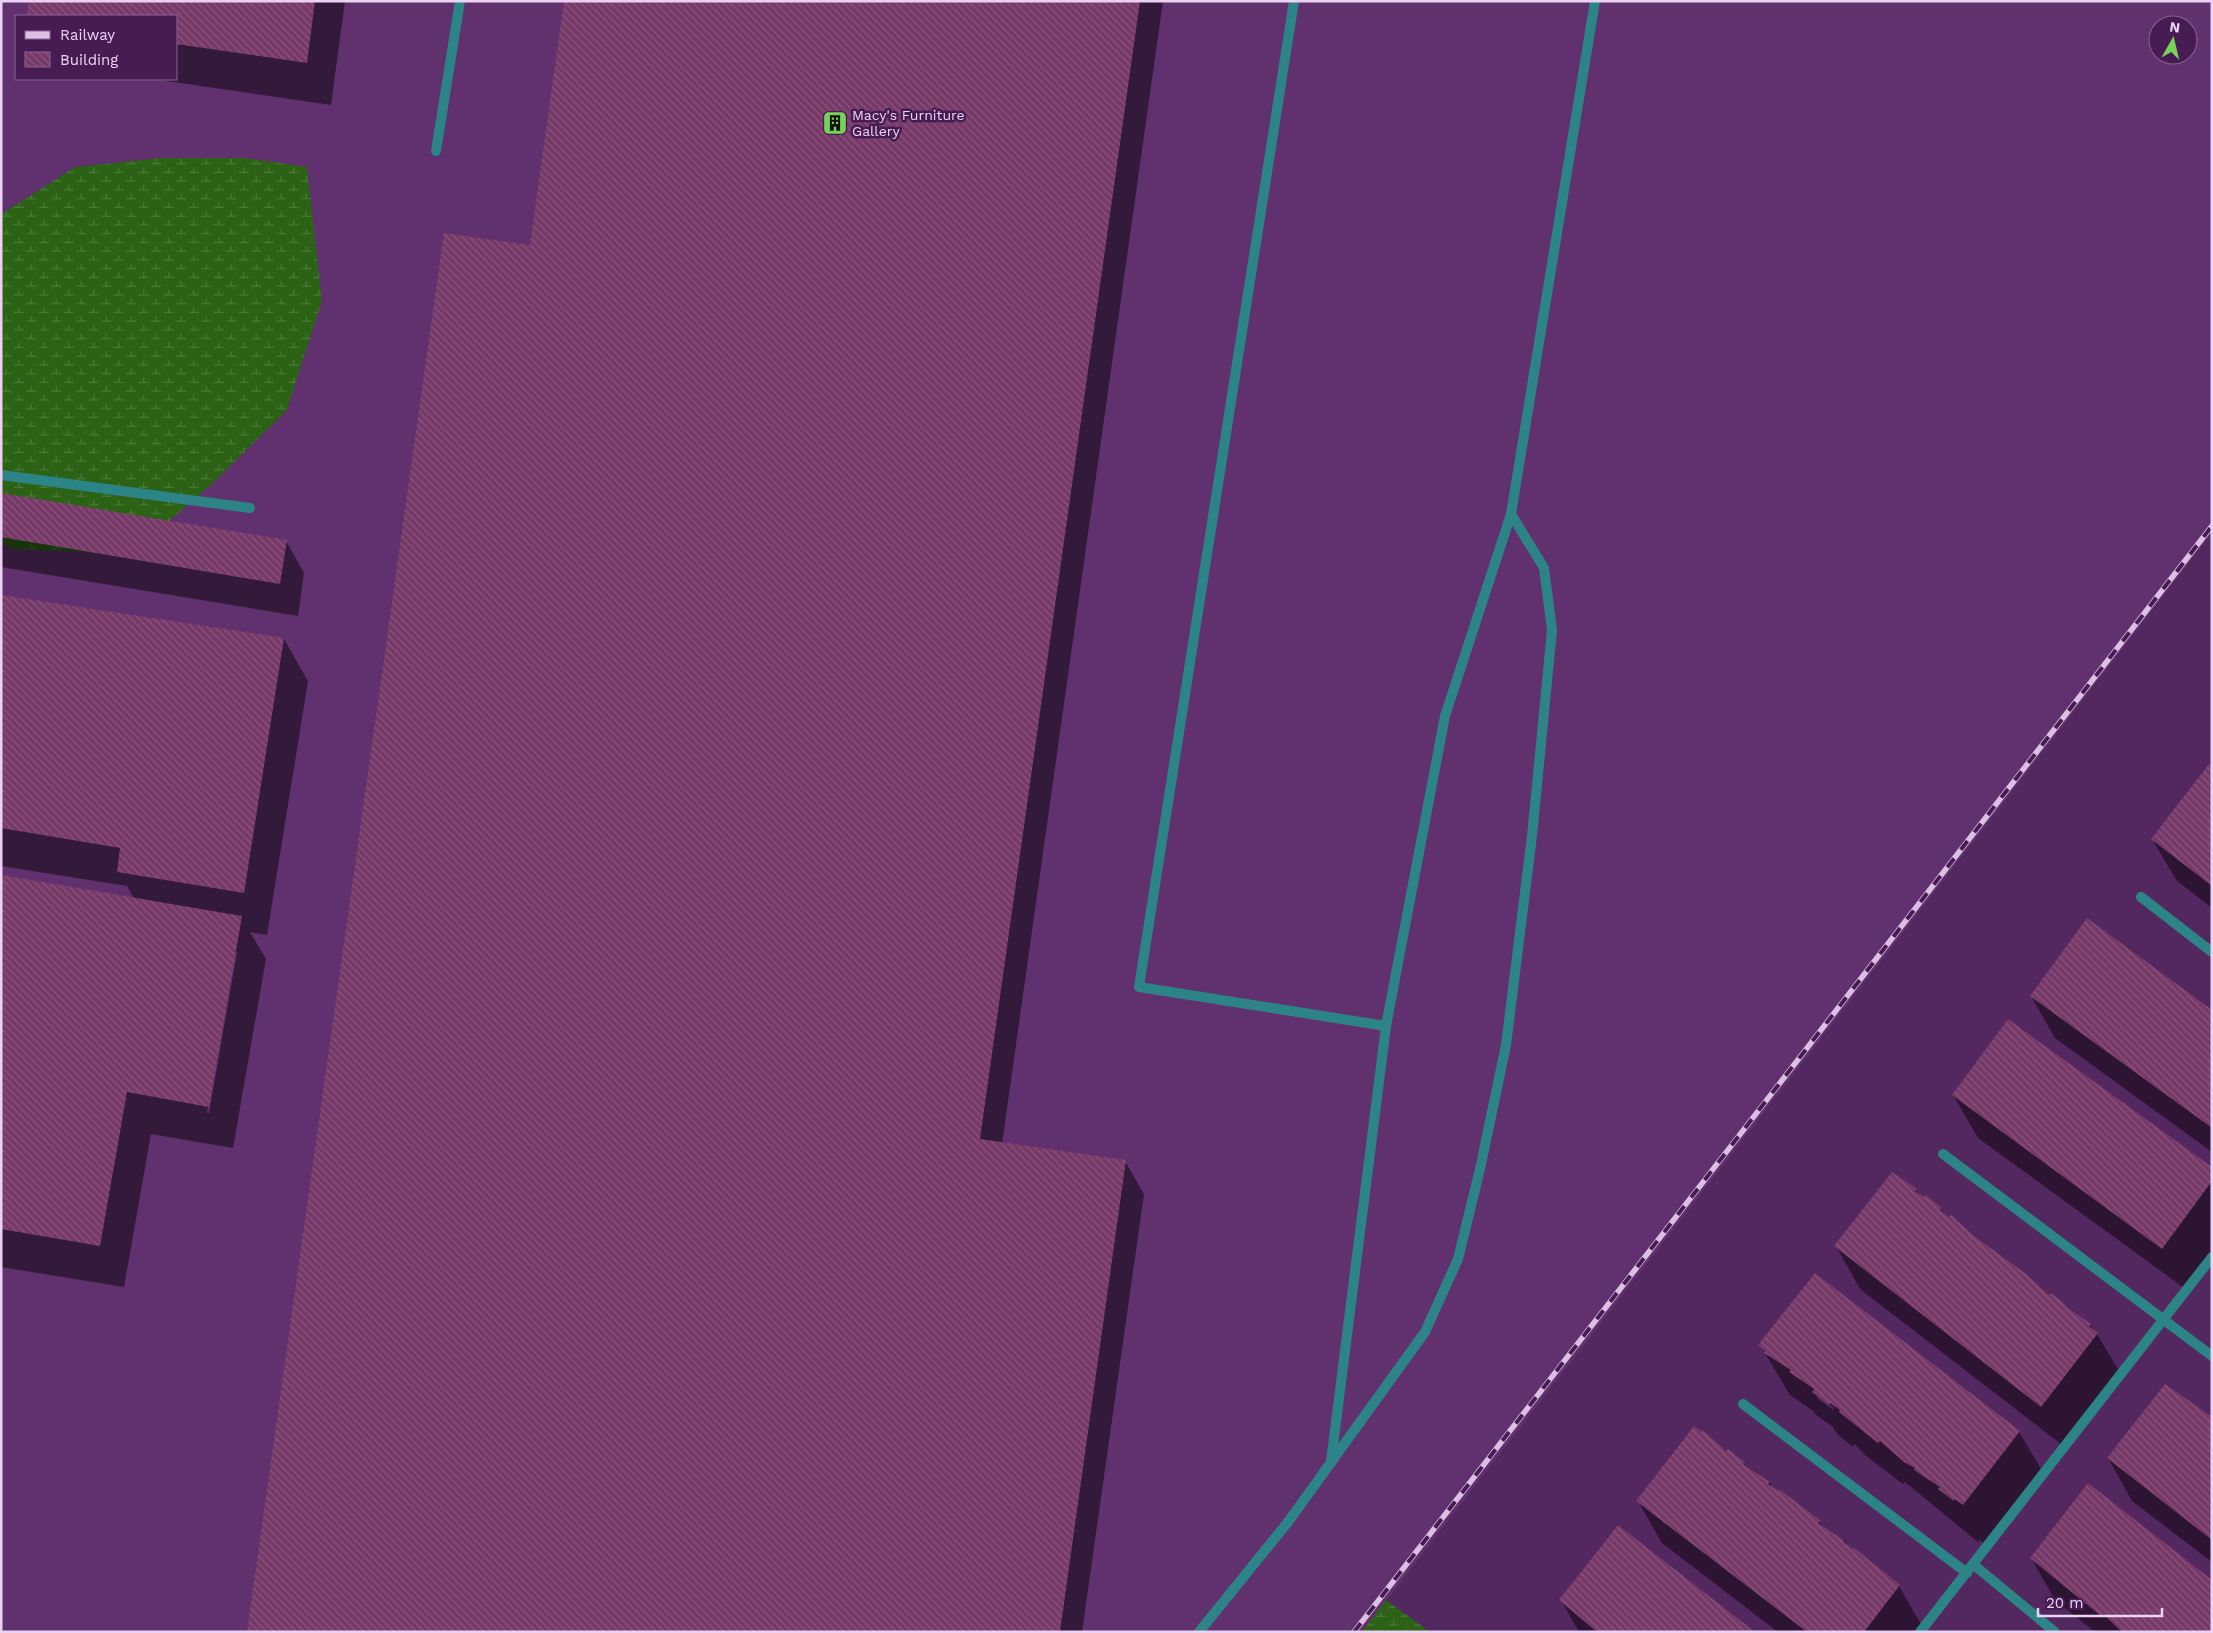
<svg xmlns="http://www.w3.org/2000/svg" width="2213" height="1633" viewBox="0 0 2213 1633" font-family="'Work Sans',sans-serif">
<defs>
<pattern id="wetland-marsh" width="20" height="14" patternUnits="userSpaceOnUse" patternTransform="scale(1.25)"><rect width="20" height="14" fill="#2c6216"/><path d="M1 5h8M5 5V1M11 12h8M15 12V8" fill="none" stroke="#4b7838"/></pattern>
<pattern id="building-back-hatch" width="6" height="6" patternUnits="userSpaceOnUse" patternTransform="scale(1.25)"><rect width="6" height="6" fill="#773967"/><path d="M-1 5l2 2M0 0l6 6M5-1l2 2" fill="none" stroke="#8a557d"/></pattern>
</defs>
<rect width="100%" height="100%" fill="#53275f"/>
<!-- built -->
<path fill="#61306e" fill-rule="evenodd" d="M 1,1 L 2212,1 L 2212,533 L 1362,1632 L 1,1632 L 1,543 L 15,549 L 245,158 L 161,158 L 75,167 L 1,214 ZM 16,16 L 176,16 L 176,79 L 16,79 ZM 2158,25 L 2188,25 L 2188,55 L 2158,55 Z"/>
<!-- wetland -->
<g fill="url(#wetland-marsh)">
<path d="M 161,158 L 245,158 L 307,167 L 322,301 L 287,410 L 214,482 L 131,554 L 15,549 L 1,543 L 1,214 L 75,167 Z"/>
<path d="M 1386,1600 L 1430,1632 L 1362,1632 Z"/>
</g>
<!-- shadow -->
<g fill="#0007" fill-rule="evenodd">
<path d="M 30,1 L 345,1 L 331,105 L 153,79 L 176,79 L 176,16 L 28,16 Z"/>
<path d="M 565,1 L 1163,1 L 1002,1144 L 1125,1161 L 1144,1194 L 1082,1632 L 249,1632 L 531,246 Z"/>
<path d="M 1,494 L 286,541 L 304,573 L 298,616 L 1,567 Z"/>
<path d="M 1,597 L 284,639 L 308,681 L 267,935 L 250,932 L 266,959 L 233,1148 L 151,1134 L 124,1287 L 1,1267 L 1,876 L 134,899 L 127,886 L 1,866 ZM 235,952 L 237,952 L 209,1113 L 207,1113 Z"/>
<path d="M 2212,767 L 2212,908 L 2177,881 L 2152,839 Z"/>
<path d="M 2031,996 L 2212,1011 L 2212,1152 L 2055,1038 Z"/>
<path d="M 1953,1095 L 2212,1168 L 2212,1256 L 2187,1290 L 1978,1138 Z"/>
<path d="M 1916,1190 L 1919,1195 L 1924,1199 L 1926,1197 L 1941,1209 L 1946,1216 L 2049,1296 L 2065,1305 L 2069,1312 L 2090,1325 L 2097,1334 L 2122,1376 L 2066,1448 L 1860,1289 L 1836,1246 Z"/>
<path d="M 1760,1345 L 2019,1432 L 2044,1474 L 1988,1546 L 1980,1540 L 1978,1542 L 1905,1482 L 1903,1484 L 1865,1455 L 1855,1444 L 1853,1447 L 1837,1434 L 1833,1427 L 1815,1414 L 1812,1410 L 1790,1395 ZM 1817,1394 L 1834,1408 L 1833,1410 L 1817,1398 Z"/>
<path d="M 2212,1421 L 2212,1562 L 2132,1501 L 2108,1458 Z"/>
<path d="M 1695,1428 L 1770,1483 L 1774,1490 L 1820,1522 L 1824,1529 L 1827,1531 L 1828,1529 L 1844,1540 L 1852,1551 L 1899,1586 L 1923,1628 L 1920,1632 L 1778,1632 L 1662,1543 L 1638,1501 Z"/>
<path d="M 2031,1558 L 2212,1632 L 2095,1632 L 2055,1600 Z"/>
<path d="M 1561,1600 L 1753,1632 L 1579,1632 Z"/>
</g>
<!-- building -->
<g fill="url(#building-back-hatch)">
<path d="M 29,1 L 315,1 L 307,63 L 176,44 L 176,16 L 27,16 Z"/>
<path d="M 564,1 L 1140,1 L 980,1139 L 1126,1160 L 1060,1632 L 247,1632 L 444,233 L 530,245 Z"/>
<path d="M 1,493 L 287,540 L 280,584 L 1,537 Z"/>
<path d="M 1,595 L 284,638 L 244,893 L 117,872 L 120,848 L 1,828 Z"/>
<path d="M 2209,764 L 2212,766 L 2212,886 L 2151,839 Z"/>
<path d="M 1,875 L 242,916 L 209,1107 L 127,1092 L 100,1246 L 1,1229 Z"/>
<path d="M 2087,918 L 2212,1010 L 2212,1128 L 2030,996 Z"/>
<path d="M 2008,1019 L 2212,1167 L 2212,1181 L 2162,1249 L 1952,1095 Z"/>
<path d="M 1892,1172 L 1917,1189 L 1915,1191 L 1924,1197 L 1926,1195 L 1942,1208 L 1940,1210 L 1949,1217 L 1951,1215 L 1974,1236 L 2025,1273 L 2049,1295 L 2051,1293 L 2066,1305 L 2065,1306 L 2091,1324 L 2089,1326 L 2098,1333 L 2041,1407 L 1834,1246 Z"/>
<path d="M 1815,1273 L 2020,1431 L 1963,1505 L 1955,1499 L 1954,1501 L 1938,1489 L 1940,1487 L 1914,1470 L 1915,1468 L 1904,1462 L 1880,1441 L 1878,1443 L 1839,1412 L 1840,1410 L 1830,1403 L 1829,1405 L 1812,1392 L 1814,1389 L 1789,1372 L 1791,1370 L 1764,1353 L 1765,1351 L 1758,1345 Z"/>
<path d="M 2165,1384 L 2212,1417 L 2212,1540 L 2107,1458 Z"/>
<path d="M 1694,1426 L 1702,1432 L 1703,1430 L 1726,1451 L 1728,1449 L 1745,1462 L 1743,1464 L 1770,1482 L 1768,1484 L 1778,1491 L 1779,1489 L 1821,1521 L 1818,1523 L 1844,1540 L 1843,1541 L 1852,1549 L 1853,1547 L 1900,1585 L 1864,1632 L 1807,1632 L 1636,1501 Z"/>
<path d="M 2088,1483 L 2212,1580 L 2212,1632 L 2122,1632 L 2103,1614 L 2101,1616 L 2030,1558 Z"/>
<path d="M 1618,1525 L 1755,1632 L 1597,1632 L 1559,1600 Z"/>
</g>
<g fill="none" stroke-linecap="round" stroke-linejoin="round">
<!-- lane -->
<g stroke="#2c8487" stroke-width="10">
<path d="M 1294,1 L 1139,987 L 1386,1026"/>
<path d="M 436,151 L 460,1"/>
<path d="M 1,475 L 250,508"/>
<path d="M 2141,897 L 2212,952"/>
<path d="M 1943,1154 L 2212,1356"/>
<path d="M 1743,1404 L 1967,1573"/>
<path d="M 1331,1462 L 1386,1026 L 1445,716 L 1511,514 L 1595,1"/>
<path d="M 1974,1565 L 2055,1632"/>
<path d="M 1199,1632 L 1288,1522 L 1425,1332 L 1458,1259 L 1480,1169 L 1506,1045 L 1532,836 L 1552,630 L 1544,568 L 1511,514"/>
<path d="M 1920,1632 L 2212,1257"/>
</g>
<defs>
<path id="rail" d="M 1354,1632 L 2212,526"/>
</defs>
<!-- rail casing -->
<use href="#rail" stroke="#dbc0e4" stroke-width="5.5"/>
<!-- rail -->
<use href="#rail" stroke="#471c53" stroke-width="4" stroke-dasharray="11" stroke-linecap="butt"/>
</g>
<!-- icons -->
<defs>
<symbol id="building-square" viewBox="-11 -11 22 22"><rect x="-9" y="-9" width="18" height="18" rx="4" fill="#78d258" stroke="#471c53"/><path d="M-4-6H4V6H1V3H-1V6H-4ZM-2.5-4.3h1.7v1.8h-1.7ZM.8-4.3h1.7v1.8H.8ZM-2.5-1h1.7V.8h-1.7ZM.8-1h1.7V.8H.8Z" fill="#111"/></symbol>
</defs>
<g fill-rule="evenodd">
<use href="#building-square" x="821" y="109" width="28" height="28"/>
</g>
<g text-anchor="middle" stroke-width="5" stroke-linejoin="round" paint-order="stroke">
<!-- poi labels -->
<g font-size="14" fill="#ecd3f4" stroke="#471c53" text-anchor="start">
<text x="852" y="120">Macy's Furniture<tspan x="852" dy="16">Gallery</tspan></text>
</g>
</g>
<!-- border -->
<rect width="2213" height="1633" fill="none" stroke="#ecd3f4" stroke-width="5"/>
<!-- legend -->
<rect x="15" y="15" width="162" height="65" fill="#471c53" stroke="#896593"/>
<rect x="25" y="31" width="25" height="8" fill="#dbc0e4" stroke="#896593"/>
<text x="60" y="40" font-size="15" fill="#ecd3f4">Railway</text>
<rect x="25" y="52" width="25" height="15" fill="url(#building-back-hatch)" stroke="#896593"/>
<text x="60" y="65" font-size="15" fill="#ecd3f4">Building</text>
<!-- north arrow -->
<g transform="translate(2173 40) rotate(8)"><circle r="24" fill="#471c53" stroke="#896593"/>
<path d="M0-4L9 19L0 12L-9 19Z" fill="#78d258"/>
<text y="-8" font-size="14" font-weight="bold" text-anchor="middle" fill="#ecd3f4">N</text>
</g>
<!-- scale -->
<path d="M2038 1608v8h124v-8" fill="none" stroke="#ecd3f4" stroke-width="2.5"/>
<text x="2046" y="1608" font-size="15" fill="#ecd3f4" stroke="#471c53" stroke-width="4" paint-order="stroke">20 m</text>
</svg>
